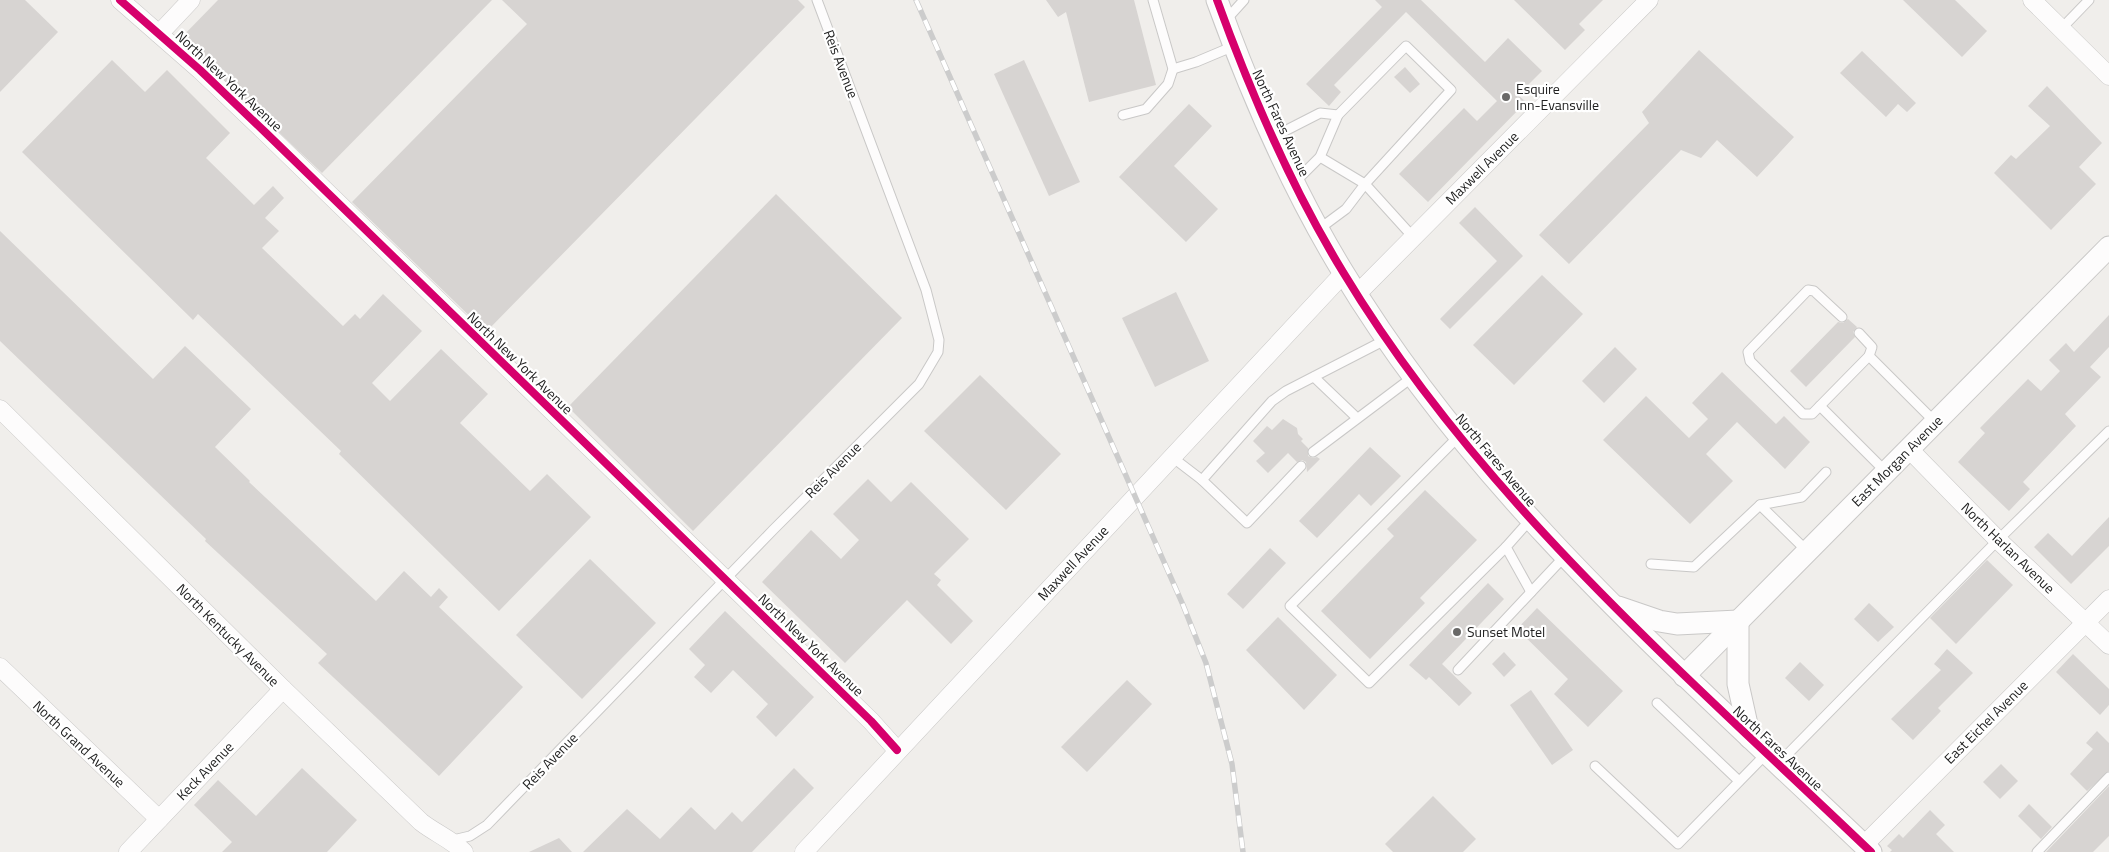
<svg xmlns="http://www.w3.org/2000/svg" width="2109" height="852" font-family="'Titillium Web',sans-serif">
  <rect width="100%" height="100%" fill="#f0eeeb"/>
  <!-- building -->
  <g fill="#d7d4d2">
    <polygon points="0,0 25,0 58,32 0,92"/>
    <polygon points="218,0 492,0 322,173 180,39"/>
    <polygon points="502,0 798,0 805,7 486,332 352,202 527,24"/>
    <polygon points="1046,0 1134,0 1156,85 1089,102 1066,12 1058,17"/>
    <polygon points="1375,0 1421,0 1485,62 1508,38 1542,71 1518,95 1526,102 1428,202 1399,174 1464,108 1477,121 1497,101 1406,12 1334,85 1341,92 1329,106 1306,84 1382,7"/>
    <polygon points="1514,0 1603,0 1579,24 1585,30 1565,50"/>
    <polygon points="1903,0 1955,0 1987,31 1962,57"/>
    <polygon points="1699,50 1794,137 1757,177 1717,140 1701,158 1681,150 1569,264 1539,235 1649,123 1642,112"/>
    <polygon points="1862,51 1916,103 1907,112 1898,104 1886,117 1840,73"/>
    <polygon points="112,60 145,92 167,70 230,133 206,158 254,205 273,186 284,198 265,218 279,231 262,248 343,326 355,314 360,319 383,294 422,331 372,383 390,401 441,349 488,394 460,423 530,491 547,474 591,517 499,611 339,454 341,451 198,314 193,320 22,152"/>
    <polygon points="1024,60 1080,182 1049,196 994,74"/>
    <polygon points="1405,67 1420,84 1410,93 1394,77"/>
    <polygon points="2047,86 2102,143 2079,167 2096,184 2051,230 1994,173 2011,155 2016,159 2050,126 2028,106"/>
    <polygon points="1189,104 1212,126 1174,166 1218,209 1186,242 1119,177"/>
    <polygon points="776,194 902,318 693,531 568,407"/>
    <polygon points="1475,207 1523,256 1450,329 1440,319 1497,261 1459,223"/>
    <polygon points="0,231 153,379 185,346 251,409 215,447 250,481 249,482 376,601 404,571 431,597 439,588 448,597 439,607 523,687 439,776 318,663 327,654 205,541 206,539 0,341"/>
    <polygon points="1542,275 1583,314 1514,385 1473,345"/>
    <polygon points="1176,292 1209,361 1155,387 1122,318"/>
    <polygon points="2109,315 2109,347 2090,367 2101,377 2065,414 2076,426 2023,482 2030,489 2009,511 1958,462 1985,433 1980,428 2028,379 2041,391 2060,371 2049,360 2066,343 2074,352"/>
    <polygon points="1848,319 1857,327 1853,332 1855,337 1806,387 1790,371 1838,322 1843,323"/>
    <polygon points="1615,347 1637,369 1604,403 1582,381"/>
    <polygon points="1722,372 1776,424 1784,416 1810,442 1785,469 1737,422 1706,454 1733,481 1690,524 1603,440 1646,396 1689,438 1708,419 1692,403"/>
    <polygon points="980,375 1061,454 1006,510 924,431"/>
    <polygon points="1283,419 1297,428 1298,434 1303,439 1301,441 1308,448 1308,456 1313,458 1317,457 1320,459 1307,472 1306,462 1302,460 1297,462 1288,453 1268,473 1256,461 1265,453 1253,441 1267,426 1272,430"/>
    <polygon points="1370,447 1401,476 1371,506 1359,494 1317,538 1299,521"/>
    <polygon points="868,479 891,502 911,482 969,539 934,574 941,580 937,585 973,621 951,644 907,600 845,663 762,582 811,530 841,559 859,540 833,514"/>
    <polygon points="1425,490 1477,540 1420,598 1425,603 1370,659 1321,611 1394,536 1387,529"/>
    <polygon points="2109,517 2109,546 2071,584 2034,547 2048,533 2072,556"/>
    <polygon points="1270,548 1286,563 1243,609 1227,594"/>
    <polygon points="590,559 656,623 582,699 516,635"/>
    <polygon points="1987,560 2013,585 1956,644 1930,618"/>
    <polygon points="1488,583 1504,599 1442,664 1472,693 1459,706 1429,677 1426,680 1409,665"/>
    <polygon points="1869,603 1894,627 1878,642 1854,619"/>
    <polygon points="1537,608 1623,691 1588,727 1554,694 1568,679 1517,629"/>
    <polygon points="725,611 814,697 776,737 756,717 768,704 733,670 711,693 694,677 705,665 689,649"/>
    <polygon points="1278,617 1337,675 1304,710 1246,650"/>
    <polygon points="1947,649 1973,673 1938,708 1941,711 1913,740 1891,719 1941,670 1934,664"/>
    <polygon points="1504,652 1516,665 1504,677 1492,664"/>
    <polygon points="2073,654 2109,689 2109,705 2100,715 2056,672"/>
    <polygon points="1800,662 1824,685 1809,701 1785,678"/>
    <polygon points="1127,680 1152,704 1087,772 1061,747"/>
    <polygon points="1531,690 1573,750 1552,765 1510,705"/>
    <polygon points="2097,731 2109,743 2109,771 2087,791 2070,774 2093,749 2086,743"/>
    <polygon points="2001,764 2018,781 2000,799 1983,782"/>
    <polygon points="302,768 357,820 327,852 222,852 232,842 194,805 218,780 256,816"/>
    <polygon points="794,768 814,788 752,852 583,852 627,809 660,839 691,807 715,830 732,812 742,822"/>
    <polygon points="2109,786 2109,836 2093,852 2046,852"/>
    <polygon points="1433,796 1476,839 1463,852 1393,852 1385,844"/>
    <polygon points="2029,804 2052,827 2041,839 2018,816"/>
    <polygon points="1930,810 1945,825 1936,834 1954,852 1890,852 1892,850 1887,846 1899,834 1903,838"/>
    <polygon points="559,838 572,852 529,852"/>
  </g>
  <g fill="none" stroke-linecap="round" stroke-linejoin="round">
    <defs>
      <g id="service">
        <polyline points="1225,21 1244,0"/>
        <polyline points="2061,29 2089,0"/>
        <polyline points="1173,69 1196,62 1234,46"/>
        <polyline points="1123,115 1146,109 1168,84 1173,69 1153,0"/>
        <polyline points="1273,137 1320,113 1338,115"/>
        <polyline points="1295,182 1320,157 1338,115 1406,46 1451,90 1365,184 1413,237"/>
        <polyline points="1319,229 1346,209 1365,184 1320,157"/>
        <polyline points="1842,317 1814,291 1808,290 1748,352 1750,361 1803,414 1812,414 1869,356 1935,422"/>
        <polyline points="1859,333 1872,347 1869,356"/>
        <polyline points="1314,377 1357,418"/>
        <polyline points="1820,406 1886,472"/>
        <polyline points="1459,436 1290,606 1369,683 1506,547"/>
        <polyline points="1313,452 1414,376"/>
        <polyline points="1172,457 1202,480"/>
        <polyline points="1301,466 1247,523 1202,480 1272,401 1286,391 1387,339"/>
        <polyline points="1760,505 1802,497 1826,472"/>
        <polyline points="1530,520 1506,547 1531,592"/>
        <polyline points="1651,564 1694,567 1760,505 1807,551"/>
        <polyline points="1458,670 1564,557"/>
        <polyline points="1657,703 1739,781"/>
        <polyline points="1778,764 1998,540 2109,431"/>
        <polyline points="1595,766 1678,844 1766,754"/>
        <polyline points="453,840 470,836 487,825 773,530 919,384 938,352 939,340 926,290 817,0"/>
        <polyline points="2037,852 2109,777"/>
      </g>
      <g id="minor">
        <polyline points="120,0 200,70 265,132 871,721 897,750"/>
        <polyline points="2032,0 2109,76"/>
        <polyline points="159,34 191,0"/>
        <polyline points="1357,294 1649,0"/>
        <path d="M0,409L283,689L421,822C435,833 451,839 464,852"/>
        <polyline points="1909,449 1998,540 2109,645"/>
        <polyline points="0,667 159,819"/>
        <polyline points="1864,845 2109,599"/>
        <polyline points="128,852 283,689"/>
        <polyline points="804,852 1343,274"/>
      </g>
      <g id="tertiary">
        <path d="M1217,0C1251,94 1291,187 1343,272C1480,499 1682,671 1871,852"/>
        <polyline points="1618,607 1659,621 1677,624 1738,621 1738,684 1750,738"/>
        <polyline points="1684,676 2109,247"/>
      </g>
    </defs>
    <!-- service casing -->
    <use href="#service" stroke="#c9c8c7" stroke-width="11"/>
    <!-- minor casing -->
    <use href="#minor" stroke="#c9c8c7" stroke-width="19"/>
    <!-- tertiary casing -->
    <use href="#tertiary" stroke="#c9c8c7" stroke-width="23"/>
    <!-- service -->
    <use href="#service" stroke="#fdfcfc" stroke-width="9"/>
    <!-- minor -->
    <use href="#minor" stroke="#fdfcfc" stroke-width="18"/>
    <!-- tertiary -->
    <use href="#tertiary" stroke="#fdfcfc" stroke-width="21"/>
    <defs>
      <polyline id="rail" points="916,0 1183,605 1206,663 1232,764 1243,852"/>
    </defs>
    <!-- rail casing -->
    <use href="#rail" stroke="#ccc" stroke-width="5.5"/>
    <!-- rail -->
    <use href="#rail" stroke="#fff" stroke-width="4" stroke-dasharray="11" stroke-linecap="butt"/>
    <defs>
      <g id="cycleway">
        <polyline points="120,0 200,70 265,132 871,721 897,750"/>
        <path d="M1217,0C1251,94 1291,187 1343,272C1480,499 1682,671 1871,852"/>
      </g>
    </defs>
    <!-- cycleway casing -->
    <use href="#cycleway" stroke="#fff" stroke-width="11"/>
    <!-- cycleway -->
    <use href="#cycleway" stroke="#d6006c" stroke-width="8"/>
  </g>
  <!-- markers -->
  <g fill="#6a6968" stroke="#fff" stroke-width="2">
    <circle cx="1506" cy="97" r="5"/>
    <circle cx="1457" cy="632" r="5"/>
  </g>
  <g text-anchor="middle" stroke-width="4.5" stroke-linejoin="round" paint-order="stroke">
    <!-- street labels -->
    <g font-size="14" fill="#222" stroke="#fff">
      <text transform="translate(841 64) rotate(69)" y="5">Reis Avenue</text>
      <text transform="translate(229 81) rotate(43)" y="5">North New York Avenue</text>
      <text transform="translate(1281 123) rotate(65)" y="5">North Fares Avenue</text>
      <text transform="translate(1482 168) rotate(-45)" y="5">Maxwell Avenue</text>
      <text transform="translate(520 363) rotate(44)" y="5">North New York Avenue</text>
      <text transform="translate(1496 460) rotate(50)" y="5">North Fares Avenue</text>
      <text transform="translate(1897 461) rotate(-45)" y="5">East Morgan Avenue</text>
      <text transform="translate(833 470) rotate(-45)" y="5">Reis Avenue</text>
      <text transform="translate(2008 548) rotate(44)" y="5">North Harlan Avenue</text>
      <text transform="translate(1073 563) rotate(-47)" y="5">Maxwell Avenue</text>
      <text transform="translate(228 635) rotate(45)" y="5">North Kentucky Avenue</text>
      <text transform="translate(811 645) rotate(44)" y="5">North New York Avenue</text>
      <text transform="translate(1986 722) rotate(-45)" y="5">East Eichel Avenue</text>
      <text transform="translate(79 744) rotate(43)" y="5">North Grand Avenue</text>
      <text transform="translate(1778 748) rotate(43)" y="5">North Fares Avenue</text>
      <text transform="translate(550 761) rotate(-46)" y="5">Reis Avenue</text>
      <text transform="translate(205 771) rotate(-46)" y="5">Keck Avenue</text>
    </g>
    <!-- poi labels -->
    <g font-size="14" fill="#222" stroke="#fff" text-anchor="start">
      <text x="1516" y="94">Esquire<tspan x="1516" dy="16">Inn-Evansville</tspan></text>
      <text x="1467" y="637">Sunset Motel</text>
    </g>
  </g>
</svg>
